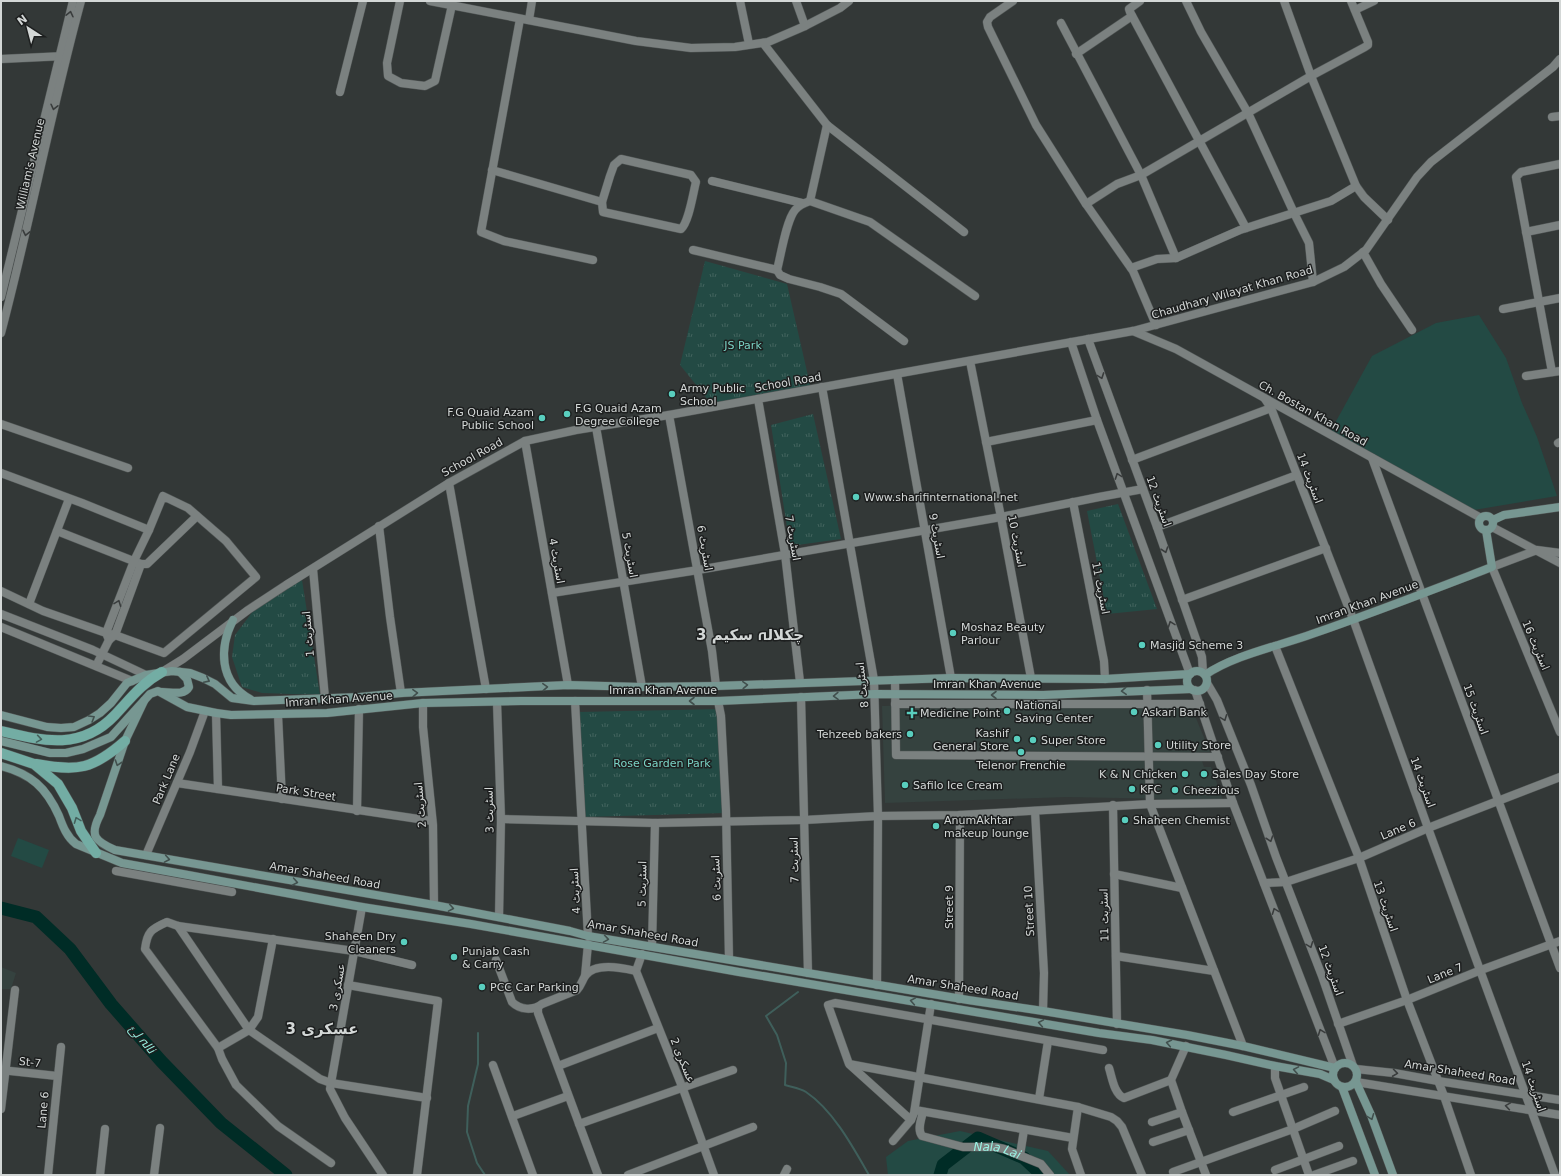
<svg xmlns="http://www.w3.org/2000/svg" width="1561" height="1176" font-family="'DejaVu Sans',Cairo,sans-serif">
  <defs>
    <pattern id="park-tufts" width="24" height="20" patternUnits="userSpaceOnUse"><rect width="24" height="20" fill="#234a44"/><path d="M3 7l-1-3M5 7V3M7 7l1-3M15 17l-1-3M17 17v-4M19 17l1-3" fill="none" stroke="#42635e"/></pattern>
  </defs>
  <rect width="100%" height="100%" fill="#333837"/>
  <!-- built -->
  <g fill="#35423f">
    <polygon points="1188,699 1210,752 1199,752 1204,767 1211,767 1223,800 1067,797 885,803 882,706"/>
    <polygon points="1,967 16,973 11,989 1,989"/>
  </g>
  <!-- grass -->
  <g fill="#234a44">
    <polygon points="1479,315 1506,358 1522,403 1537,437 1557,496 1474,510 1453,503 1329,434 1372,356 1436,323"/>
    <polygon points="18,838 49,850 42,868 11,856"/>
    <polygon points="960,1131 1048,1151 1070,1175 888,1175 886,1157 908,1141"/>
  </g>
  <!-- park -->
  <g fill="url(#park-tufts)">
    <polygon points="705,261 787,284 811,389 714,407 680,365"/>
    <polygon points="813,414 841,539 790,546 771,425"/>
    <polygon points="1118,504 1157,609 1107,614 1087,511"/>
    <polygon points="302,580 320,695 262,693 242,687 232,657 235,635 260,602"/>
    <polygon points="723,709 725,813 584,817 578,712"/>
  </g>
  <g fill="none" stroke-linecap="round" stroke-linejoin="round">
    <!-- stream -->
    <g stroke="#3f5f5b" stroke-width="2">
      <path d="M798,992L766,1016L777,1035L786,1063L785,1085C791,1087 800,1088 806,1092C833,1110 853,1147 869,1175"/>
      <polyline points="478,1033 478,1064 468,1106 467,1132 477,1163 485,1175"/>
    </g>
    <!-- river -->
    <g stroke="#002c26" stroke-width="13">
      <polyline points="1,908 36,917 70,949 111,1004 161,1061 221,1123 286,1175"/>
      <polyline points="940,1175 943,1165 978,1138 1024,1158 1042,1175"/>
    </g>
    <defs>
      <g id="minor">
        <polyline points="400,1 387,63 388,76 401,83 425,86 435,81 452,5"/>
        <polyline points="740,1 749,44"/>
        <polyline points="796,1 805,26"/>
        <polyline points="1013,1 990,17 987,22 988,27 1036,125 1086,204 1133,271 1156,325"/>
        <polyline points="1140,1 1129,9 1130,12 1246,228"/>
        <polyline points="1186,1 1201,32 1248,113 1294,213 1309,243 1313,282"/>
        <polyline points="1284,1 1311,76 1356,186 1364,197 1388,220"/>
        <polyline points="1355,10 1374,1"/>
        <polyline points="520,19 481,232 504,241 593,260"/>
        <polyline points="529,20 532,1"/>
        <polyline points="1061,23 1141,175 1176,258"/>
        <polyline points="763,43 827,125 964,232"/>
        <polyline points="1076,54 1132,16"/>
        <polyline points="1,59 65,56"/>
        <polyline points="340,92 363,1"/>
        <polyline points="1552,117 1560,116"/>
        <path d="M621,159L691,175L696,182C693,193 689,222 681,229L603,212L602,202L610,176L614,165Z"/>
        <polyline points="492,170 602,202"/>
        <polyline points="712,181 802,203"/>
        <polyline points="810,201 827,125"/>
        <polyline points="1086,204 1117,184 1141,175 1311,76 1365,47 1368,45 1368,42 1351,1"/>
        <polyline points="1526,232 1560,225"/>
        <polyline points="693,250 777,270"/>
        <polyline points="1363,252 1381,284 1412,330"/>
        <polyline points="1131,268 1157,259 1176,258 1240,230 1331,201 1356,186"/>
        <polyline points="1503,309 1560,298"/>
        <path d="M904,341L841,294L820,287L789,279L780,275L777,270C781,255 786,221 795,210C799,205 804,203 810,201L870,222L975,296"/>
        <polyline points="970,361 1001,517 1031,678"/>
        <polyline points="1552,372 1516,177 1521,172 1560,164"/>
        <polyline points="897,374 951,678"/>
        <polyline points="1526,376 1560,371"/>
        <polyline points="822,387 874,680 878,816 877,985"/>
        <polyline points="758,399 785,554 800,682"/>
        <polyline points="1265,399 1271,408 1353,619 1428,828 1555,1175"/>
        <polyline points="669,415 712,651 716,686"/>
        <polyline points="1,424 128,468"/>
        <polyline points="596,427 642,687"/>
        <polyline points="525,441 568,685"/>
        <polyline points="986,442 1097,420"/>
        <polyline points="1558,443 1560,442"/>
        <polyline points="1372,458 1560,968"/>
        <polyline points="1132,460 1271,408"/>
        <polyline points="1,473 82,503 149,530"/>
        <polyline points="449,483 486,689"/>
        <polyline points="1073,502 1104,661 1105,679"/>
        <polyline points="379,526 390,617 401,693"/>
        <polyline points="1157,527 1297,475"/>
        <polyline points="1492,527 1560,563"/>
        <polyline points="57,531 141,564 147,564 197,516"/>
        <polyline points="1560,553 1537,550 1492,567 1560,732"/>
        <polyline points="313,569 325,698"/>
        <polyline points="1,591 43,611 106,633 115,635 164,653 256,577 226,541 188,508 163,496 149,530 134,561 106,633 109,640"/>
        <polyline points="552,593 698,570 1001,517 1099,497 1143,489"/>
        <polyline points="1182,600 1326,548"/>
        <polyline points="29,604 69,499"/>
        <polyline points="1,614 93,650 146,675"/>
        <polyline points="1,627 132,681"/>
        <polyline points="1275,646 1359,858 1407,1000 1444,1096 1471,1175"/>
        <polyline points="96,666 109,640 115,635 141,564"/>
        <polyline points="895,680 896,755 1218,757"/>
        <polyline points="1147,690 1150,804 1243,1046"/>
        <polyline points="801,697 808,973"/>
        <polyline points="575,701 588,936"/>
        <polyline points="718,701 721,716 726,810 729,959"/>
        <polyline points="497,702 501,819 499,917"/>
        <polyline points="423,703 423,727 433,825 434,905"/>
        <polyline points="895,704 1200,704"/>
        <polyline points="216,713 218,789"/>
        <polyline points="278,715 282,799"/>
        <polyline points="177,783 432,821"/>
        <polyline points="1113,805 1117,1024"/>
        <polyline points="357,811 359,709"/>
        <polyline points="1035,811 1044,973 1043,1011"/>
        <polyline points="501,819 655,823 804,820 878,816 960,815 1150,804 1233,803"/>
        <polyline points="146,855 190,752 205,711"/>
        <polyline points="116,871 232,892"/>
        <polyline points="1114,874 1182,888"/>
        <polyline points="1264,883 1286,882 1359,858 1428,828 1560,777"/>
        <polyline points="362,907 330,1089 345,1118 383,1175"/>
        <polyline points="178,926 249,1030 320,1079 331,1083 427,1098"/>
        <polyline points="652,946 655,823"/>
        <polyline points="642,954 636,971 683,1089 714,1175"/>
        <polyline points="1116,956 1214,971"/>
        <path d="M496,960L512,1002C520,1010 533,1011 542,1004L577,990C581,986 582,981 585,976C595,962 622,968 636,971"/>
        <polyline points="585,976 588,944"/>
        <polyline points="348,985 438,1001 417,1175"/>
        <polyline points="959,999 960,815"/>
        <polyline points="538,1007 538,1013 598,1175"/>
        <polyline points="1338,1024 1407,1000 1481,970 1560,941"/>
        <polyline points="1186,1046 1171,1080 1182,1112 1206,1175"/>
        <polyline points="218,1048 249,1030 258,1017 273,939"/>
        <polyline points="1103,1050 835,1003 828,1005 849,1064 1078,1107 1111,1117 1117,1121 1122,1127 1142,1175"/>
        <polyline points="493,1065 533,1175"/>
        <polyline points="850,1065 911,1120"/>
        <polyline points="558,1066 658,1028"/>
        <polyline points="1275,1066 1275,1078 1309,1175"/>
        <path d="M1109,1068C1112,1077 1114,1094 1124,1098L1171,1080"/>
        <polyline points="1356,1069 1394,1073 1438,1081 1560,1100"/>
        <polyline points="1,1070 57,1076"/>
        <polyline points="1356,1082 1560,1115"/>
        <polyline points="1039,1099 1048,1041"/>
        <polyline points="1078,1107 1072,1149 1081,1175"/>
        <polyline points="1,1109 15,990"/>
        <polyline points="915,1110 1073,1138"/>
        <path id="s1" d="M923,1112C921,1120 917,1130 922,1136L963,1147H995L1004,1149L1041,1164L1050,1175"/>
        <polyline points="1233,1112 1304,1087"/>
        <polyline points="513,1116 568,1096"/>
        <polyline points="1152,1122 1182,1112"/>
        <polyline points="579,1124 733,1070"/>
        <polyline points="893,1141 911,1120 914,1113 931,1004"/>
        <polyline points="1153,1142 1189,1130"/>
        <polyline points="1020,1155 1024,1130"/>
        <path d="M331,1163L278,1126L236,1085L222,1059L218,1048L145,949C147,932 151,929 167,922L178,926L354,951L412,965"/>
        <polyline points="1275,1170 1339,1146"/>
        <polyline points="1173,1172 1293,1129 1335,1111"/>
        <polyline points="48,1175 61,1047"/>
        <polyline points="100,1175 105,1129"/>
        <polyline points="154,1175 160,1128"/>
        <polyline points="628,1175 753,1127"/>
        <polyline points="784,1175 787,1169"/>
        <polyline points="1314,1175 1353,1161"/>
      </g>
      <g id="tertiary">
        <polyline points="430,1 636,41 691,48 735,47 768,42 805,26 840,8 849,1"/>
        <polyline points="1,297 73,1"/>
        <polyline points="1133,331 1176,349 1481,518"/>
        <path d="M1,333C30,223 51,111 81,1"/>
        <polyline points="1088,339 1157,527 1198,645 1202,657 1203,673"/>
        <polyline points="1071,342 1097,420 1190,674"/>
        <polyline points="162,672 183,659 248,610 286,585 449,483 525,441 576,430 669,415 1133,331 1313,282 1344,267 1366,250 1417,177 1431,162 1553,67 1560,59"/>
        <polyline points="1207,683 1217,700 1251,785 1276,857 1322,976 1353,1066"/>
        <polyline points="1195,690 1233,803 1335,1068"/>
      </g>
      <g id="secondary">
        <circle cx="1486" cy="523" r="7"/>
        <polyline points="1493,520 1504,515 1560,507"/>
        <path d="M233,620C219,648 219,682 250,699"/>
        <circle cx="1197" cy="681" r="10"/>
        <path d="M1205,675C1234,655 1279,646 1312,634C1373,613 1432,590 1492,567L1486,530"/>
        <path d="M162,692C171,692 184,696 189,687L187,679L180,672"/>
        <path d="M144,701L125,741L100,815C89,836 95,841 115,850L434,905L570,931L588,936L968,1000L1043,1011L1187,1035L1243,1046L1335,1068"/>
        <polyline points="1,715 47,727 61,728 74,727 89,720 100,713 111,703 127,683 146,675 172,671 190,673 203,678 215,684 232,698 254,701 360,697 401,693 568,685 642,687 716,686 951,678 1105,679 1190,674"/>
        <polyline points="1,741 50,753 66,753 83,749 111,737 150,694 158,691 187,707 216,713 231,715 327,713 423,703 521,701 718,701 875,694 1043,695 1191,689"/>
        <path d="M1,766C31,774 46,787 59,816C63,827 67,837 76,844L122,863L188,875L362,907L471,924L739,972L1099,1033L1152,1040L1226,1055L1275,1066L1320,1074L1334,1080"/>
        <circle cx="1345" cy="1075" r="12"/>
        <polyline points="1356,1082 1371,1115 1393,1175"/>
        <polyline points="1342,1087 1375,1175"/>
      </g>
      <g id="primary">
        <path d="M1,731C43,741 81,751 115,715C130,699 142,683 162,672"/>
        <polyline points="1,753 34,764 58,784 72,808 81,831 96,853"/>
        <path d="M36,764C78,772 93,769 125,741"/>
      </g>
    </defs>
    <!-- minor casing -->
    <use href="#minor" stroke="#525756" stroke-width="9"/>
    <!-- tertiary casing -->
    <use href="#tertiary" stroke="#525756" stroke-width="9"/>
    <!-- secondary casing -->
    <use href="#secondary" stroke="#525756" stroke-width="9"/>
    <!-- primary casing -->
    <use href="#primary" stroke="#525756" stroke-width="11"/>
    <!-- minor -->
    <use href="#minor" stroke="#7b8180" stroke-width="8"/>
    <!-- tertiary -->
    <use href="#tertiary" stroke="#7b8180" stroke-width="8"/>
    <!-- secondary -->
    <use href="#secondary" stroke="#779792" stroke-width="8"/>
    <!-- primary -->
    <use href="#primary" stroke="#73ada4" stroke-width="10"/>
  </g>
  <!-- one-way arrows -->
  <defs><path id="oneway-chevron" d="M-2-3.5L2.5 0L-2 3.5" fill="none" stroke-width="1.6" stroke-linecap="round" stroke-linejoin="round"/></defs>
  <g stroke="#393c3c">
    <use href="#oneway-chevron" transform="translate(70 14) rotate(-77)"/>
    <use href="#oneway-chevron" transform="translate(54 107) rotate(103)"/>
    <use href="#oneway-chevron" transform="translate(26 233) rotate(102)"/>
    <use href="#oneway-chevron" transform="translate(1101 376) rotate(70)"/>
    <use href="#oneway-chevron" transform="translate(1118 476) rotate(-110)"/>
    <use href="#oneway-chevron" transform="translate(1165 550) rotate(71)"/>
    <use href="#oneway-chevron" transform="translate(118 603) rotate(-69)"/>
    <use href="#oneway-chevron" transform="translate(1171 624) rotate(-110)"/>
    <use href="#oneway-chevron" transform="translate(1224 718) rotate(69)"/>
    <use href="#oneway-chevron" transform="translate(1270 839) rotate(71)"/>
    <use href="#oneway-chevron" transform="translate(1275 911) rotate(-111)"/>
    <use href="#oneway-chevron" transform="translate(1310 945) rotate(69)"/>
    <use href="#oneway-chevron" transform="translate(1321 1032) rotate(-111)"/>
    <use href="#oneway-chevron" transform="translate(1395 1073) rotate(8)"/>
    <use href="#oneway-chevron" transform="translate(1508 1106) rotate(-171)"/>
  </g>
  <g stroke="#414f4d">
    <use href="#oneway-chevron" transform="translate(207 680) rotate(27)"/>
    <use href="#oneway-chevron" transform="translate(745 685) rotate(-3)"/>
    <use href="#oneway-chevron" transform="translate(545 687) rotate(-3)"/>
    <use href="#oneway-chevron" transform="translate(1124 691) rotate(177)"/>
    <use href="#oneway-chevron" transform="translate(415 693) rotate(-2)"/>
    <use href="#oneway-chevron" transform="translate(994 695) rotate(-180)"/>
    <use href="#oneway-chevron" transform="translate(836 696) rotate(178)"/>
    <use href="#oneway-chevron" transform="translate(692 701) rotate(180)"/>
    <use href="#oneway-chevron" transform="translate(92 718) rotate(-31)"/>
    <use href="#oneway-chevron" transform="translate(118 763) rotate(109)"/>
    <use href="#oneway-chevron" transform="translate(167 859) rotate(10)"/>
    <use href="#oneway-chevron" transform="translate(295 882) rotate(10)"/>
    <use href="#oneway-chevron" transform="translate(451 908) rotate(10)"/>
    <use href="#oneway-chevron" transform="translate(606 939) rotate(9)"/>
    <use href="#oneway-chevron" transform="translate(913 1001) rotate(-170)"/>
    <use href="#oneway-chevron" transform="translate(1041 1023) rotate(-170)"/>
    <use href="#oneway-chevron" transform="translate(1169 1043) rotate(-169)"/>
    <use href="#oneway-chevron" transform="translate(1296 1070) rotate(-170)"/>
    <use href="#oneway-chevron" transform="translate(1371 1117) rotate(69)"/>
  </g>
  <g stroke="#445f5b">
    <use href="#oneway-chevron" transform="translate(39 739) rotate(9)"/>
    <use href="#oneway-chevron" transform="translate(77 820) rotate(-111)"/>
  </g>
  <!-- markers -->
  <g fill="#59cebe" stroke="#1d1f1f" stroke-width="1.5">
    <circle cx="672" cy="394" r="4"/>
    <circle cx="567" cy="414" r="4"/>
    <circle cx="542" cy="418" r="4"/>
    <circle cx="856" cy="497" r="4"/>
    <circle cx="953" cy="633" r="4"/>
    <circle cx="1142" cy="645" r="4"/>
    <circle cx="1007" cy="711" r="4"/>
    <circle cx="1134" cy="712" r="4"/>
    <path d="M910 707h4v4h4v4h-4v4h-4v-4h-4v-4h4z"/>
    <circle cx="910" cy="734" r="4"/>
    <circle cx="1017" cy="739" r="4"/>
    <circle cx="1033" cy="740" r="4"/>
    <circle cx="1158" cy="745" r="4"/>
    <circle cx="1021" cy="752" r="4"/>
    <circle cx="1185" cy="774" r="4"/>
    <circle cx="1204" cy="774" r="4"/>
    <circle cx="905" cy="785" r="4"/>
    <circle cx="1132" cy="789" r="4"/>
    <circle cx="1175" cy="790" r="4"/>
    <circle cx="1125" cy="820" r="4"/>
    <circle cx="936" cy="826" r="4"/>
    <circle cx="404" cy="942" r="4"/>
    <circle cx="454" cy="957" r="4"/>
    <circle cx="482" cy="987" r="4"/>
  </g>
  <g text-anchor="middle" stroke-width="3" stroke-linejoin="round" paint-order="stroke">
    <!-- street labels -->
    <g font-size="11" fill="#d3d7d6" stroke="#1d1f1f">
      <text transform="translate(30 164) rotate(-77)" y="4">William's Avenue</text>
      <text transform="translate(1232 292) rotate(-16)" y="4">Chaudhary Wilayat Khan Road</text>
      <text transform="translate(788 382) rotate(-10)" y="4">School Road</text>
      <text transform="translate(1313 413) rotate(29)" y="4">Ch. Bostan Khan Road</text>
      <text transform="translate(472 457) rotate(-29)" y="4">School Road</text>
      <text transform="translate(1310 478) rotate(69)" y="4">اسٹریٹ 14</text>
      <text transform="translate(1159 501) rotate(70)" y="4">اسٹریٹ 12</text>
      <text transform="translate(937 536) rotate(80)" y="4">اسٹریٹ 9</text>
      <text transform="translate(793 538) rotate(80)" y="4">اسٹریٹ 7</text>
      <text transform="translate(1017 541) rotate(79)" y="4">اسٹریٹ 10</text>
      <text transform="translate(705 548) rotate(80)" y="4">اسٹریٹ 6</text>
      <text transform="translate(630 555) rotate(80)" y="4">اسٹریٹ 5</text>
      <text transform="translate(557 561) rotate(80)" y="4">اسٹریٹ 4</text>
      <text transform="translate(1101 588) rotate(79)" y="4">اسٹریٹ 11</text>
      <text transform="translate(1367 602) rotate(-20)" y="4">Imran Khan Avenue</text>
      <text transform="translate(308 634) rotate(-95)" y="4">اسٹریٹ 1</text>
      <text transform="translate(1536 645) rotate(67)" y="4">اسٹریٹ 16</text>
      <text x="987" y="688">Imran Khan Avenue</text>
      <text transform="translate(862 685) rotate(-96)" y="4">اسٹریٹ 8</text>
      <text x="663" y="694">Imran Khan Avenue</text>
      <text transform="translate(339 699) rotate(-4)" y="4">Imran Khan Avenue</text>
      <text transform="translate(1476 709) rotate(70)" y="4">اسٹریٹ 15</text>
      <text transform="translate(166 779) rotate(-67)" y="4">Park Lane</text>
      <text transform="translate(1423 782) rotate(70)" y="4">اسٹریٹ 14</text>
      <text transform="translate(306 792) rotate(9)" y="4">Park Street</text>
      <text transform="translate(420 805) rotate(-95)" y="4">اسٹریٹ 2</text>
      <text transform="translate(489 810) rotate(-91)" y="4">اسٹریٹ 3</text>
      <text transform="translate(1398 829) rotate(-23)" y="4">Lane 6</text>
      <text transform="translate(794 860) rotate(-91)" y="4">اسٹریٹ 7</text>
      <text transform="translate(325 875) rotate(10)" y="4">Amar Shaheed Road</text>
      <text transform="translate(716 878) rotate(-92)" y="4">اسٹریٹ 6</text>
      <text transform="translate(642 884) rotate(-89)" y="4">اسٹریٹ 5</text>
      <text transform="translate(575 891) rotate(-93)" y="4">اسٹریٹ 4</text>
      <text transform="translate(1386 906) rotate(71)" y="4">اسٹریٹ 13</text>
      <text transform="translate(949 907) rotate(-90)" y="4">Street 9</text>
      <text transform="translate(1029 911) rotate(-93)" y="4">Street 10</text>
      <text transform="translate(1104 915) rotate(-91)" y="4">اسٹریٹ 11</text>
      <text transform="translate(643 933) rotate(10)" y="4">Amar Shaheed Road</text>
      <text transform="translate(1331 970) rotate(70)" y="4">اسٹریٹ 12</text>
      <text transform="translate(1445 973) rotate(-22)" y="4">Lane 7</text>
      <text transform="translate(337 987) rotate(-80)" y="4">عسکری 3</text>
      <text transform="translate(963 987) rotate(9)" y="4">Amar Shaheed Road</text>
      <text transform="translate(683 1060) rotate(68)" y="4">عسکری 2</text>
      <text transform="translate(30 1062) rotate(6)" y="4">St-7</text>
      <text transform="translate(1460 1072) rotate(9)" y="4">Amar Shaheed Road</text>
      <text transform="translate(1534 1086) rotate(71)" y="4">اسٹریٹ 14</text>
      <text transform="translate(43 1110) rotate(-85)" y="4">Lane 6</text>
    </g>
    <!-- park labels -->
    <g font-size="11" fill="#7ad3c5" stroke="#1d1f1f">
      <text x="743" y="349">JS Park</text>
      <text x="662" y="767">Rose Garden Park</text>
    </g>
    <!-- poi labels -->
    <g font-size="11" fill="#d3d7d6" stroke="#1d1f1f" text-anchor="start">
      <text x="680" y="392">Army Public<tspan x="680" dy="13">School</tspan></text>
      <text x="575" y="412">F.G Quaid Azam<tspan x="575" dy="13">Degree College</tspan></text>
      <text x="534" y="416" text-anchor="end">F.G Quaid Azam<tspan x="534" dy="13">Public School</tspan></text>
      <text x="864" y="501">Www.sharifinternational.net</text>
      <text x="961" y="631">Moshaz Beauty<tspan x="961" dy="13">Parlour</tspan></text>
      <text x="1150" y="649">Masjid Scheme 3</text>
      <text x="1015" y="709">National<tspan x="1015" dy="13">Saving Center</tspan></text>
      <text x="1142" y="716">Askari Bank</text>
      <text x="920" y="717">Medicine Point</text>
      <text x="1009" y="737" text-anchor="end">Kashif<tspan x="1009" dy="13">General Store</tspan></text>
      <text x="902" y="738" text-anchor="end">Tehzeeb bakers</text>
      <text x="1041" y="744">Super Store</text>
      <text x="1166" y="749">Utility Store</text>
      <text x="1021" y="769" text-anchor="middle">Telenor Frenchie</text>
      <text x="1177" y="778" text-anchor="end">K &amp; N Chicken</text>
      <text x="1212" y="778">Sales Day Store</text>
      <text x="913" y="789">Safilo Ice Cream</text>
      <text x="1140" y="793">KFC</text>
      <text x="1183" y="794">Cheezious</text>
      <text x="944" y="824">AnumAkhtar<tspan x="944" dy="13">makeup lounge</tspan></text>
      <text x="1133" y="824">Shaheen Chemist</text>
      <text x="396" y="940" text-anchor="end">Shaheen Dry<tspan x="396" dy="13">Cleaners</tspan></text>
      <text x="462" y="955">Punjab Cash<tspan x="462" dy="13">&amp; Carry</tspan></text>
      <text x="490" y="991">PCC Car Parking</text>
    </g>
    <!-- water labels -->
    <g font-size="12" font-style="italic" fill="#99f3e4" stroke="#1d1f1f">
      <text transform="translate(142 1039) rotate(49)" y="4">نالہ لئ</text>
      <text dy="4" stroke="none"><textPath href="#s1" startOffset="102">Nala Lai</textPath></text>
    </g>
    <!-- district labels -->
    <g font-size="15" font-weight="bold" fill="#d3d7d6" stroke="#1d1f1f">
      <text x="750" y="640">چکلالہ سکیم 3</text>
      <text x="322" y="1034">عسکری 3</text>
    </g>
  </g>
  <!-- border -->
  <rect width="1561" height="1176" fill="none" stroke="#d3d7d6" stroke-width="4"/>
  <!-- north arrow -->
  <g transform="translate(28 28) rotate(324)" stroke="#1d1f1f" stroke-width="3" paint-order="stroke">
  <path d="M0-3L7 15L0 10L-7 15Z" fill="#d3d7d6"/>
  <text y="-6" font-size="11" font-weight="bold" text-anchor="middle" fill="#d3d7d6">N</text>
  </g>
</svg>
